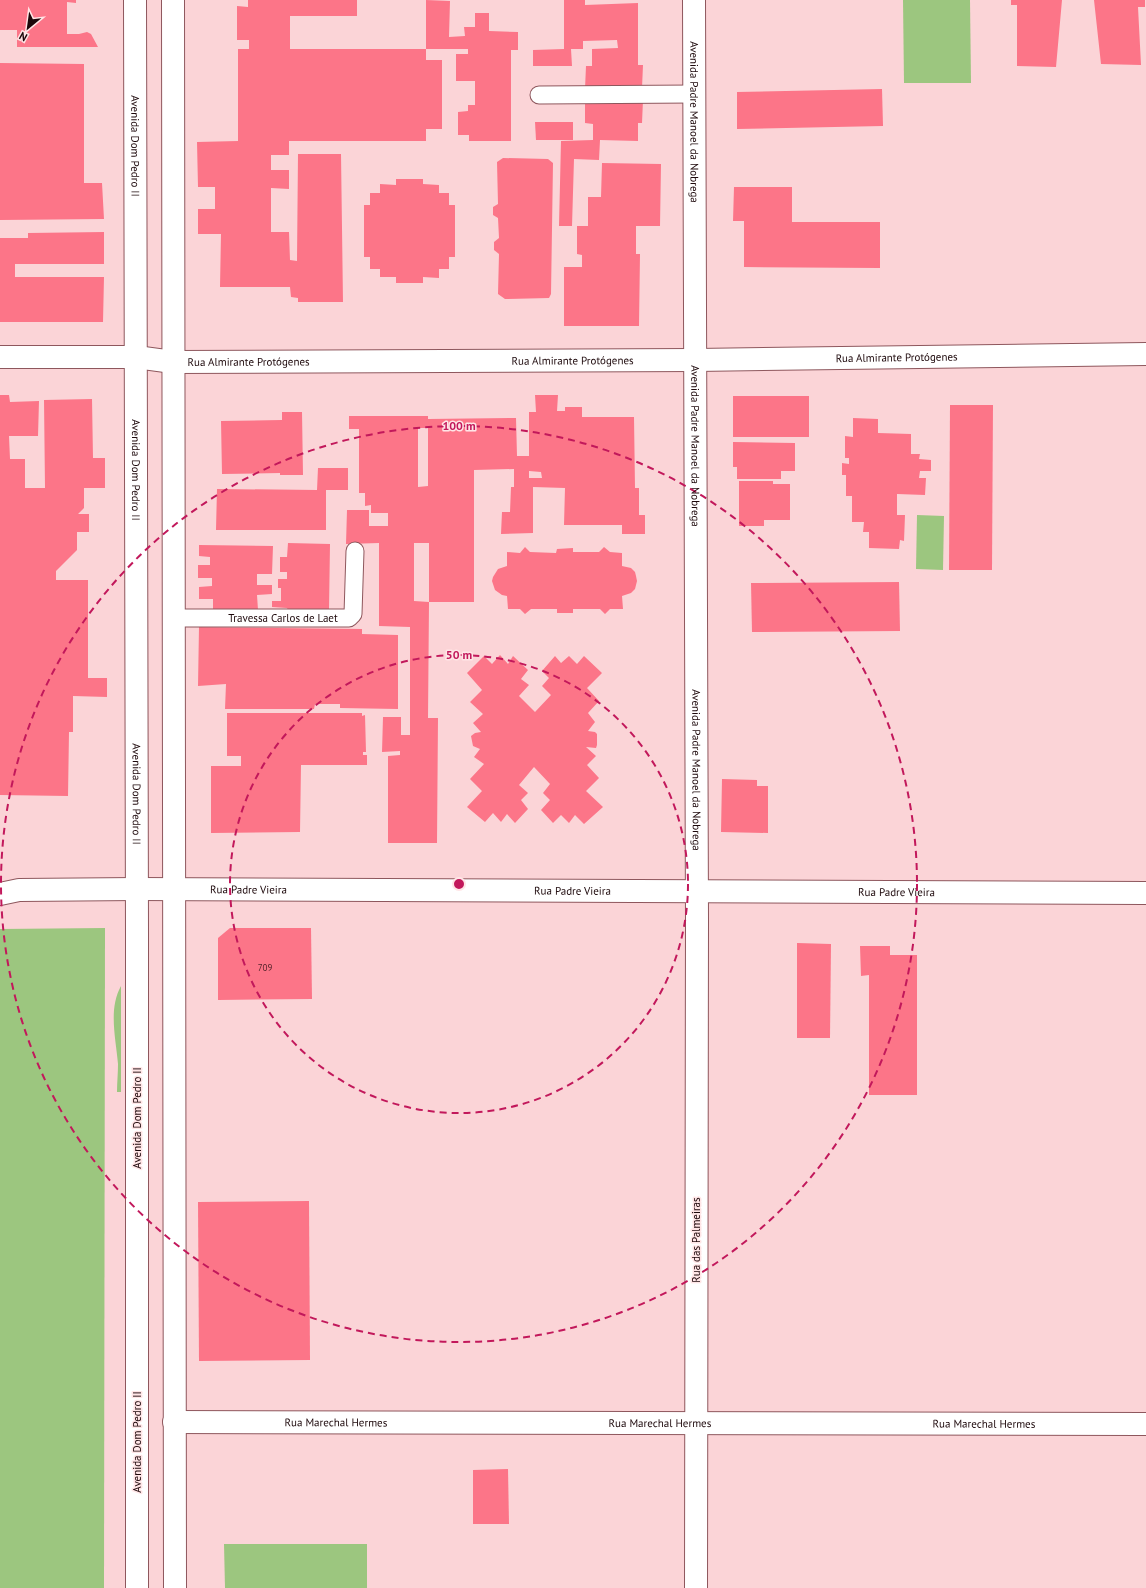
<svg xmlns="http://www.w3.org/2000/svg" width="1146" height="1588" font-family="'PT Sans',sans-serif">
  <rect width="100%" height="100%" fill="#fbd4d7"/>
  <!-- green -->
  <g fill="#9cc67f">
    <polygon points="903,0 970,0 971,83 904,83"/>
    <polygon points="917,515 944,516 943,570 916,569"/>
    <polygon points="105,928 104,1588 0,1588 0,929"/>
    <path d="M121,986V1092H117C117,1083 118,1073 118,1064C116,1039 108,1009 121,986Z"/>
    <polygon points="224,1544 367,1544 367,1588 225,1588"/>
  </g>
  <!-- building -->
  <g fill="#fc7588" fill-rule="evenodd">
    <polygon points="0,0 76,0 76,3 67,2 67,34 79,34 87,32 91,34 98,47 17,47 17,30 0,30"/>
    <polygon points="248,0 357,0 357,16 290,16 290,49 426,49 426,60 442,60 442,129 426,129 426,141 289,141 289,155 271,155 271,170 289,170 289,189 271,188 271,232 289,232 290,260 297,261 298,154 341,154 343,302 298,302 298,298 291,297 290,287 220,287 221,234 198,234 198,209 215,209 215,187 198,187 197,142 238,141 238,49 249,49 249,40 237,40 237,6 248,7"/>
    <polygon points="426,0 450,1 449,37 465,36 464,27 475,27 475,13 489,13 489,31 518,32 518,50 511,50 511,141 469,141 469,135 458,135 458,112 468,111 468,105 475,105 475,81 456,81 456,54 468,54 468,49 426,49"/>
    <polygon points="564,0 585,0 585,5 638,3 638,65 643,65 642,88 585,89 586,66 592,66 592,49 618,48 617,40 583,41 583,49 571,49 572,66 533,66 533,50 564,49"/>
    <polygon points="1011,0 1062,0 1056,67 1017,66 1017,5 1011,5"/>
    <polygon points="1094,0 1145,0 1145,7 1138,7 1141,65 1101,64"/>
    <polygon points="0,63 84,64 84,183 102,183 104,219 0,220"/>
    <polygon points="882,89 883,126 737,129 737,92"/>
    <polygon points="585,100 643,100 642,123 638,123 638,141 600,140 599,160 574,159 572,226 559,226 561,141 593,140 593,124 585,123"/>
    <polygon points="535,122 573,122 573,140 536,140"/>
    <polygon points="503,158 548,159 553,163 551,294 549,298 505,299 498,294 499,254 494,250 494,242 499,238 498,218 493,215 493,207 498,204 497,162"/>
    <polygon points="602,163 661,164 660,226 636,226 636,254 640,254 639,326 564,326 564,267 582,267 582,255 577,254 577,226 588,226 588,197 601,197"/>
    <polygon points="396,179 423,179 423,184 439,185 439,193 449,193 449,205 455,205 455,257 449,257 449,269 439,269 439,278 423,277 423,283 396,283 396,277 380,277 380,269 370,269 370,257 364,257 364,205 370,205 370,193 380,193 380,184 396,185"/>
    <polygon points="734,187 792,187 792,222 880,222 880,268 744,267 744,221 733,221"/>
    <polygon points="104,232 104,264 15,264 15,277 104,277 103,322 0,322 0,238 28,238 28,233"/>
    <polygon points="0,395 9,395 10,402 39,401 38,436 9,436 10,459 25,459 25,488 45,488 44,400 92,399 93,458 105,458 105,488 84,488 84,508 78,514 89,514 89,532 77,532 77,550 56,571 56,580 88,580 88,678 107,678 107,697 73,696 73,732 69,732 68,796 0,795"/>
    <path d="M535,395H558L557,411H565V407H582V417H634L635,488H639V515H645V534H622V525H564L565,488L533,487V533L501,534L502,512H510L511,487H514V469L474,470V602H429V543H414V601L429,602L428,718H438L437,843H388V756L400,755V751L382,752L383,717H401V735H410V627L379,626V543L346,544L347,510H369V526H388V513H371V505L365,506V493H359V429H349V416H428V419L516,418L517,456H529V412H536ZM418,428H428V486L418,487ZM529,471L541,472L542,478H529Z"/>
    <rect x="733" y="396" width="76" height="41"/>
    <polygon points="950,405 993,405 992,570 949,570"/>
    <polygon points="282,412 302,412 303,475 280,475 280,473 222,474 221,421 282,420"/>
    <polygon points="853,418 878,419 878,433 911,434 911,454 920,454 919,459 931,460 931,471 920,471 919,478 926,478 925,495 897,494 897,515 905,515 904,541 900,540 899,549 869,548 869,532 863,532 864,522 852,522 852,496 846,496 846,475 842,475 842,463 849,464 849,458 845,458 845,436 853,437"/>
    <polygon points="733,442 795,443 795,471 781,471 781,479 737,479 737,467 733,467"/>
    <polygon points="318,468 348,468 348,490 326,490 326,530 216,530 217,489 317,490"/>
    <polygon points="739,481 773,481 773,484 790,484 790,520 764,520 764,526 739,526"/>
    <polygon points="288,543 330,544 329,610 288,610 287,608 272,607 272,601 281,601 281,588 278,588 278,579 287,579 287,572 280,572 280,557 287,557"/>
    <polygon points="199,545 273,546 272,574 257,574 257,585 272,585 272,594 257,595 258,610 213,611 213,599 199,599 199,587 212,586 212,578 198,578 198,565 210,565 210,557 199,556"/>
    <polygon points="525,547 530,552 556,553 557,549 573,548 573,552 599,552 604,547 610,552 622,553 622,566 631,568 635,572 636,576 637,581 635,589 631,593 622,596 623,609 610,609 605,614 600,609 573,609 573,613 557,613 557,609 531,609 525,614 520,609 508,609 507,596 502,595 495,590 492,581 493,577 498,569 507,566 507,552 520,553"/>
    <polygon points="899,582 900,631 752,632 751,583"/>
    <polygon points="199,627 362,629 362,634 398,635 398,709 340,708 340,704 315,704 314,709 225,709 226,684 198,686"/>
    <polygon points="500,655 508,664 513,656 528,670 521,679 529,685 519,696 535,712 551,695 542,686 549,678 542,671 555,656 561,663 569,656 577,664 584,656 602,673 587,688 599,701 588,713 595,722 588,731 595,732 597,734 597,745 596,748 586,747 596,756 587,765 599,778 586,791 603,807 584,824 575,815 569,823 561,815 553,823 541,810 550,800 543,793 550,784 534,767 519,785 528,793 521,800 528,809 515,823 507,814 501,822 493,813 485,822 467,807 482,791 470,779 484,764 474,757 480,749 473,746 471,736 475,733 481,732 473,723 483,714 470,702 482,690 467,673 484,656 492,664"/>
    <polygon points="227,713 362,713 362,716 365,715 366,752 363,752 363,755 367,755 367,765 301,765 300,832 211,833 211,766 241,766 241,756 227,756"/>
    <polygon points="722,779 757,780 757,786 768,786 768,833 721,832"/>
    <polygon points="230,928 311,928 312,999 218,1000 218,938"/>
    <polygon points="797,943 831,944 830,1038 797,1038"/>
    <polygon points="860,946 890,946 890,955 917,955 917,1095 869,1095 869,975 861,976"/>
    <polygon points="309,1201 310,1360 199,1361 198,1202"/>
    <polygon points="508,1469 509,1524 473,1524 473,1470"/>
  </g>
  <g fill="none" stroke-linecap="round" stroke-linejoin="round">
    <defs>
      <g id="service">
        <polyline points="539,95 695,94"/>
        <path id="s1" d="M173,618H349L353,614L355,551"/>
      </g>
      <g id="minor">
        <path id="s2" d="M0,357H136L173,362L696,360L1146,354"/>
        <path id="s3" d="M174,1422L1146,1424"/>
      </g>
      <g id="tertiary">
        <path id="s4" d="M0,894L19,890L137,889L1146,893"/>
      </g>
      <g id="secondary">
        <path id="s5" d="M694,0L697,921L696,1588"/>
      </g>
      <g id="primary">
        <path id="s6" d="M135,0L137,933V1588"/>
        <polyline points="173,0 175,1588"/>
      </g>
    </defs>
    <!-- service casing -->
    <use href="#service" stroke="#8e575d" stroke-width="19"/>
    <!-- minor casing -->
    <use href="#minor" stroke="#8e575d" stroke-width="24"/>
    <!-- tertiary casing -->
    <use href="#tertiary" stroke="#8e575d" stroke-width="24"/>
    <!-- secondary casing -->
    <use href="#secondary" stroke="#8e575d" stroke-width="24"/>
    <!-- primary casing -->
    <use href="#primary" stroke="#8e575d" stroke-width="24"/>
    <!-- service -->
    <use href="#service" stroke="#fff" stroke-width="17"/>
    <!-- minor -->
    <use href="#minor" stroke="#fff" stroke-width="22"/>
    <!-- tertiary -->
    <use href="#tertiary" stroke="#fff" stroke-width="22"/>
    <!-- secondary -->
    <use href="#secondary" stroke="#fff" stroke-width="22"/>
    <!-- primary -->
    <use href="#primary" stroke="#fff" stroke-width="22"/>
  </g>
  <!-- distance rings -->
  <g fill="none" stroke="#c2185b" stroke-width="2" stroke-dasharray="7 5">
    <circle cx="459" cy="884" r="229"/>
    <circle cx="459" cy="884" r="458"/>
  </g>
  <g text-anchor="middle" stroke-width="3" stroke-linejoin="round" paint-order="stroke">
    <!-- number labels -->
    <g font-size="9" fill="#54222a">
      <text x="265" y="971">709</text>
    </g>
    <!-- street labels -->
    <g font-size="11" fill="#1c070a" stroke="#ffe5e6">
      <text dy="4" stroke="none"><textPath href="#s5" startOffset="122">Avenida Padre Manoel da Nobrega</textPath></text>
      <text dy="4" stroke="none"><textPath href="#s6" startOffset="146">Avenida Dom Pedro II</textPath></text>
      <text dy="4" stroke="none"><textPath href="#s2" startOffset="897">Rua Almirante Protógenes</textPath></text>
      <text dy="4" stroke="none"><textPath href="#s2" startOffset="249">Rua Almirante Protógenes</textPath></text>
      <text dy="4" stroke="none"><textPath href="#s2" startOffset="573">Rua Almirante Protógenes</textPath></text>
      <text dy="4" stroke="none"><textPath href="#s5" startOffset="446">Avenida Padre Manoel da Nobrega</textPath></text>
      <text dy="4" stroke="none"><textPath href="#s6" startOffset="470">Avenida Dom Pedro II</textPath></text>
      <text dy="4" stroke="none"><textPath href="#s1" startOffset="110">Travessa Carlos de Laet</textPath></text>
      <text dy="4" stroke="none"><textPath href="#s5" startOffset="770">Avenida Padre Manoel da Nobrega</textPath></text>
      <text dy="4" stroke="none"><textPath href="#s6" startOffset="794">Avenida Dom Pedro II</textPath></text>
      <text dy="4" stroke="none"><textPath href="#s4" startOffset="249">Rua Padre Vieira</textPath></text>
      <text dy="4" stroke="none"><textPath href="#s4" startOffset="573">Rua Padre Vieira</textPath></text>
      <text dy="4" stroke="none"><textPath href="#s4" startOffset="897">Rua Padre Vieira</textPath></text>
      <text transform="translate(137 1118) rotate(-90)" y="4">Avenida Dom Pedro II</text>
      <text transform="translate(696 1240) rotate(-90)" y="4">Rua das Palmeiras</text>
      <text dy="4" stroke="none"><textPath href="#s3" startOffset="162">Rua Marechal Hermes</textPath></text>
      <text dy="4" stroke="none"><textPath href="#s3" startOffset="486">Rua Marechal Hermes</textPath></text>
      <text dy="4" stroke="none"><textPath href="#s3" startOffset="810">Rua Marechal Hermes</textPath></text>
      <text transform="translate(137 1442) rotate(-90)" y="4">Avenida Dom Pedro II</text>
    </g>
  </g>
  <circle cx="459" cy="884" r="6" fill="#c2185b" stroke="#ffe5e6" stroke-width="2"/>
  <g font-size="12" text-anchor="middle" font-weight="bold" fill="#c2185b" stroke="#ffe5e6" stroke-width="3" stroke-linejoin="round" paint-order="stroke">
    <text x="459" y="430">100 m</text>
    <text x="459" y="659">50 m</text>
  </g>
  <!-- north arrow -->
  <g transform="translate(28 28) rotate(209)" stroke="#ffe5e6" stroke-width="3" paint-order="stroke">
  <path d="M0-3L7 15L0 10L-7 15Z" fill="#1c070a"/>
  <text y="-6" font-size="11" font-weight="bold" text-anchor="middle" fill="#1c070a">N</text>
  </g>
</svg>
